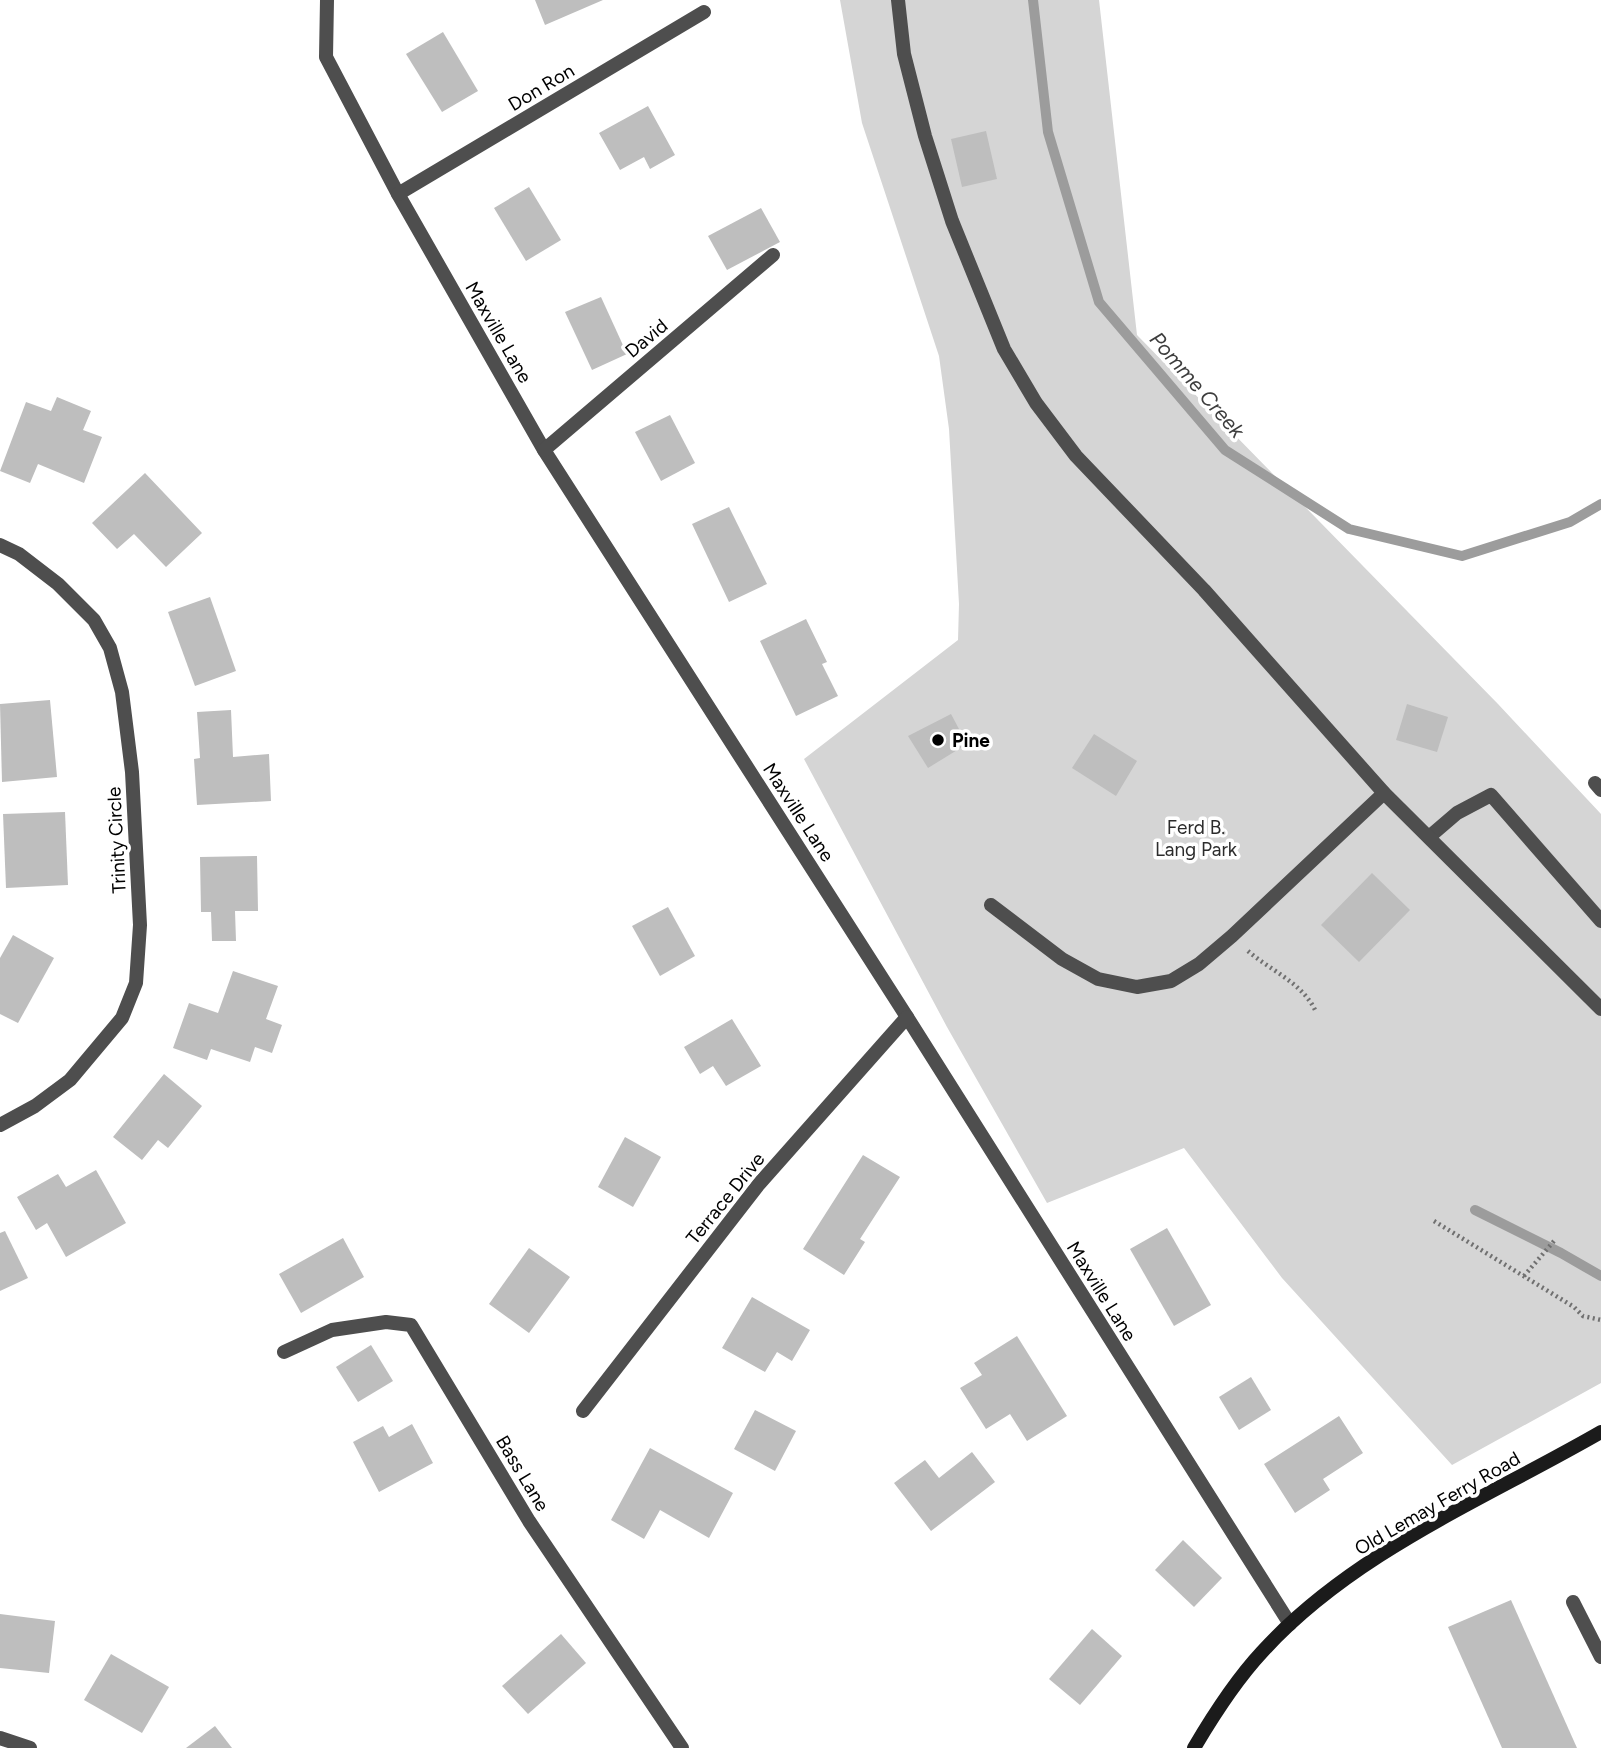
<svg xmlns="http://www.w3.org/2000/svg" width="1601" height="1748" font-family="Figtree,sans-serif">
  <rect width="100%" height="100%" fill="#fff"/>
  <!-- green -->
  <polygon fill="#d5d5d5" points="840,0 1099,0 1137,335 1498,704 1601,814 1601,1383 1452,1465 1282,1278 1184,1148 1047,1203 947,1027 804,759 958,640 959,604 949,429 939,356 862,123"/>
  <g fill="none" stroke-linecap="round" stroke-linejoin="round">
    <!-- stream -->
    <g stroke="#9c9c9c" stroke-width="10">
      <polyline points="1033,0 1048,132 1099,302 1225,450 1349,529 1462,556 1570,522 1601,504"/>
      <polyline points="1475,1210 1561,1253 1601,1276"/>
    </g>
  </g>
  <!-- building -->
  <g fill="#bebebe">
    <polygon points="535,0 603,0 545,25"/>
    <polygon points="443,32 478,91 442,112 406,54"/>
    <polygon points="648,106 675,155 650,169 644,157 620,170 599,133"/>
    <polygon points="986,131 997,179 962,187 951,139"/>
    <polygon points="529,187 561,240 526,261 494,208"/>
    <polygon points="761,208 780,242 727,270 708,236"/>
    <polygon points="601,297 627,354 592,370 565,312"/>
    <polygon points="57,397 91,411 83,430 102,437 84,483 38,464 30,483 0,471 26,402 51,411"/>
    <polygon points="670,415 695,463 661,481 635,432"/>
    <polygon points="145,473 202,533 166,567 134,534 117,549 92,523"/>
    <polygon points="729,507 767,584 729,602 692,524"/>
    <polygon points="210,597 236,671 195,686 168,612"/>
    <polygon points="806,619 827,662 822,664 838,696 796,716 760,641"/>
    <polygon points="50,700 57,777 2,782 0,704"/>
    <polygon points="1407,704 1448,717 1437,752 1396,740"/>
    <polygon points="231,710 233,757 269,754 271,801 197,805 194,759 200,758 197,712"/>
    <polygon points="951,714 967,744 928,768 908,736"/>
    <polygon points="1094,734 1137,761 1116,796 1072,768"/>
    <polygon points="65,812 68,885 6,888 3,814"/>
    <polygon points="257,856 258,911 235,911 236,941 212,941 211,912 201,912 200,857"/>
    <polygon points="1372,873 1410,910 1359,962 1321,925"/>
    <polygon points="668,907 695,956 660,976 632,926"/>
    <polygon points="13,935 54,958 18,1023 0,1014 0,958"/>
    <polygon points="233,971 278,986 266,1019 282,1025 272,1053 255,1047 250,1062 211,1049 207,1060 173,1048 189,1003 218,1013"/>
    <polygon points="732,1019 761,1066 726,1086 713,1066 700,1074 684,1047"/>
    <polygon points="164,1074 202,1106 168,1148 158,1140 142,1160 113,1137"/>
    <polygon points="625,1137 661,1157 633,1207 598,1187"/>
    <polygon points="863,1155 900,1177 860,1239 865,1242 844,1275 803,1249"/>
    <polygon points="96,1170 126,1223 66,1257 47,1223 36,1230 17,1197 58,1174 66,1187"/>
    <polygon points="1167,1228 1211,1305 1174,1326 1130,1249"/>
    <polygon points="5,1231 28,1278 0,1291 0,1233"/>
    <polygon points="343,1238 364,1277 301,1313 279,1274"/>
    <polygon points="529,1248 570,1277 529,1333 489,1304"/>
    <polygon points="752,1297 810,1330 792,1361 777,1352 765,1372 722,1348"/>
    <polygon points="1017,1336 1067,1416 1027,1441 1010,1414 986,1429 960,1388 982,1375 974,1363"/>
    <polygon points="371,1345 393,1381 358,1402 336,1367"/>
    <polygon points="1251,1377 1271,1410 1239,1430 1219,1397"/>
    <polygon points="755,1410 796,1431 775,1471 734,1449"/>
    <polygon points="1339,1416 1363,1453 1323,1479 1330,1490 1295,1513 1264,1464"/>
    <polygon points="412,1424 433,1463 379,1492 353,1442 383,1426 389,1437"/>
    <polygon points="650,1448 733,1493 709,1538 660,1510 644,1539 611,1520"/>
    <polygon points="972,1452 995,1482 931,1531 894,1483 925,1460 939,1478"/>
    <polygon points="1183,1540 1222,1578 1194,1607 1155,1570"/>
    <polygon points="1511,1600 1577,1748 1502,1748 1448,1627"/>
    <polygon points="0,1614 55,1621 49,1673 0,1668"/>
    <polygon points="1092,1629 1122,1656 1080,1705 1049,1679"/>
    <polygon points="561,1634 586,1663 528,1714 502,1686"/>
    <polygon points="111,1654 169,1687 142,1733 84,1700"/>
    <polygon points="215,1726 232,1748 186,1748"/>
  </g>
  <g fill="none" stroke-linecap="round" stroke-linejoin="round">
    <!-- path -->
    <g stroke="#707070" stroke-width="4.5" stroke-dasharray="2 3.5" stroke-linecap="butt">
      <path d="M1248,951C1271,971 1303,983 1316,1012"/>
      <polyline points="1434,1221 1574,1307 1583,1316 1601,1320"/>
      <polyline points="1524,1276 1554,1241"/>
    </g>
    <!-- lane -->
    <g stroke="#4e4e4e" stroke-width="14">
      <polyline points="1429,837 1457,813 1491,795 1601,921"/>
      <polyline points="991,905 1062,959 1098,979 1137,987 1171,981 1199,964 1232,936 1384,793"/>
    </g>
    <!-- street -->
    <g stroke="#4e4e4e" stroke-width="14">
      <polyline points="327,0 326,57 398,194 544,450 907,1017 1290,1624"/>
      <polyline points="898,0 904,54 925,136 952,221 1004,349 1036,403 1076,456 1204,590 1384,793 1601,1009"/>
      <polyline points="398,194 704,12"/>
      <polyline points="544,450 773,255"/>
      <polyline points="0,545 19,554 58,584 94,620 110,648 122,692 132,772 140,925 136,983 122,1018 70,1080 35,1106 0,1125"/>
      <polyline points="1595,783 1601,790"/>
      <polyline points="284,1352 332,1330 386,1322 411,1325 529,1521 682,1748"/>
      <polyline points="583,1411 759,1184 907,1017"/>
      <polyline points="1573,1602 1601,1657"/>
      <polyline points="0,1738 30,1748"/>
    </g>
    <!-- secondary -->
    <path stroke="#1b1b1b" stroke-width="14" d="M1194,1748C1214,1714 1235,1681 1262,1652C1353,1552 1485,1499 1601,1432"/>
  </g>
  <!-- markers -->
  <circle fill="#000" stroke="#fff" stroke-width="2.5" cx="938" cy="740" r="7"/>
  <g text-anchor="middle" stroke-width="7" stroke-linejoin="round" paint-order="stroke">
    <!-- street labels -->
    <g font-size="19" fill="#000" stroke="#fff">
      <text transform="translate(541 87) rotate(-31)" y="7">Don Ron</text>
      <text transform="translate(499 332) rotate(60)" y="7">Maxville Lane</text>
      <text transform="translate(646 338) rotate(-40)" y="7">David</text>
      <text transform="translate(799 812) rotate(57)" y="7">Maxville Lane</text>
      <text transform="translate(116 840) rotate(-93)" y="7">Trinity Circle</text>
      <text transform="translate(725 1198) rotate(-51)" y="7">Terrace Drive</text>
      <text transform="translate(1102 1291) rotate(58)" y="7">Maxville Lane</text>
      <text transform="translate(523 1473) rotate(59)" y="7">Bass Lane</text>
      <text transform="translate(1437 1503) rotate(-30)" y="7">Old Lemay Ferry Road</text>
    </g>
    <!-- poi labels -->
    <g font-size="19" font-weight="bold" fill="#000" stroke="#fff" text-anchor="start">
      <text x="952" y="747">Pine</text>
    </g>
    <!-- park labels -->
    <g font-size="19" fill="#2c2c2c" stroke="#fff">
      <text x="1196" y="834">Ferd B.<tspan x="1196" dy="22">Lang Park</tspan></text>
    </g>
    <!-- water labels -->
    <g font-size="21" font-style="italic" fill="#3d3d3d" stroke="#fff">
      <text transform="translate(1197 385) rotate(49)" y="7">Pomme Creek</text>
    </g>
  </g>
</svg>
